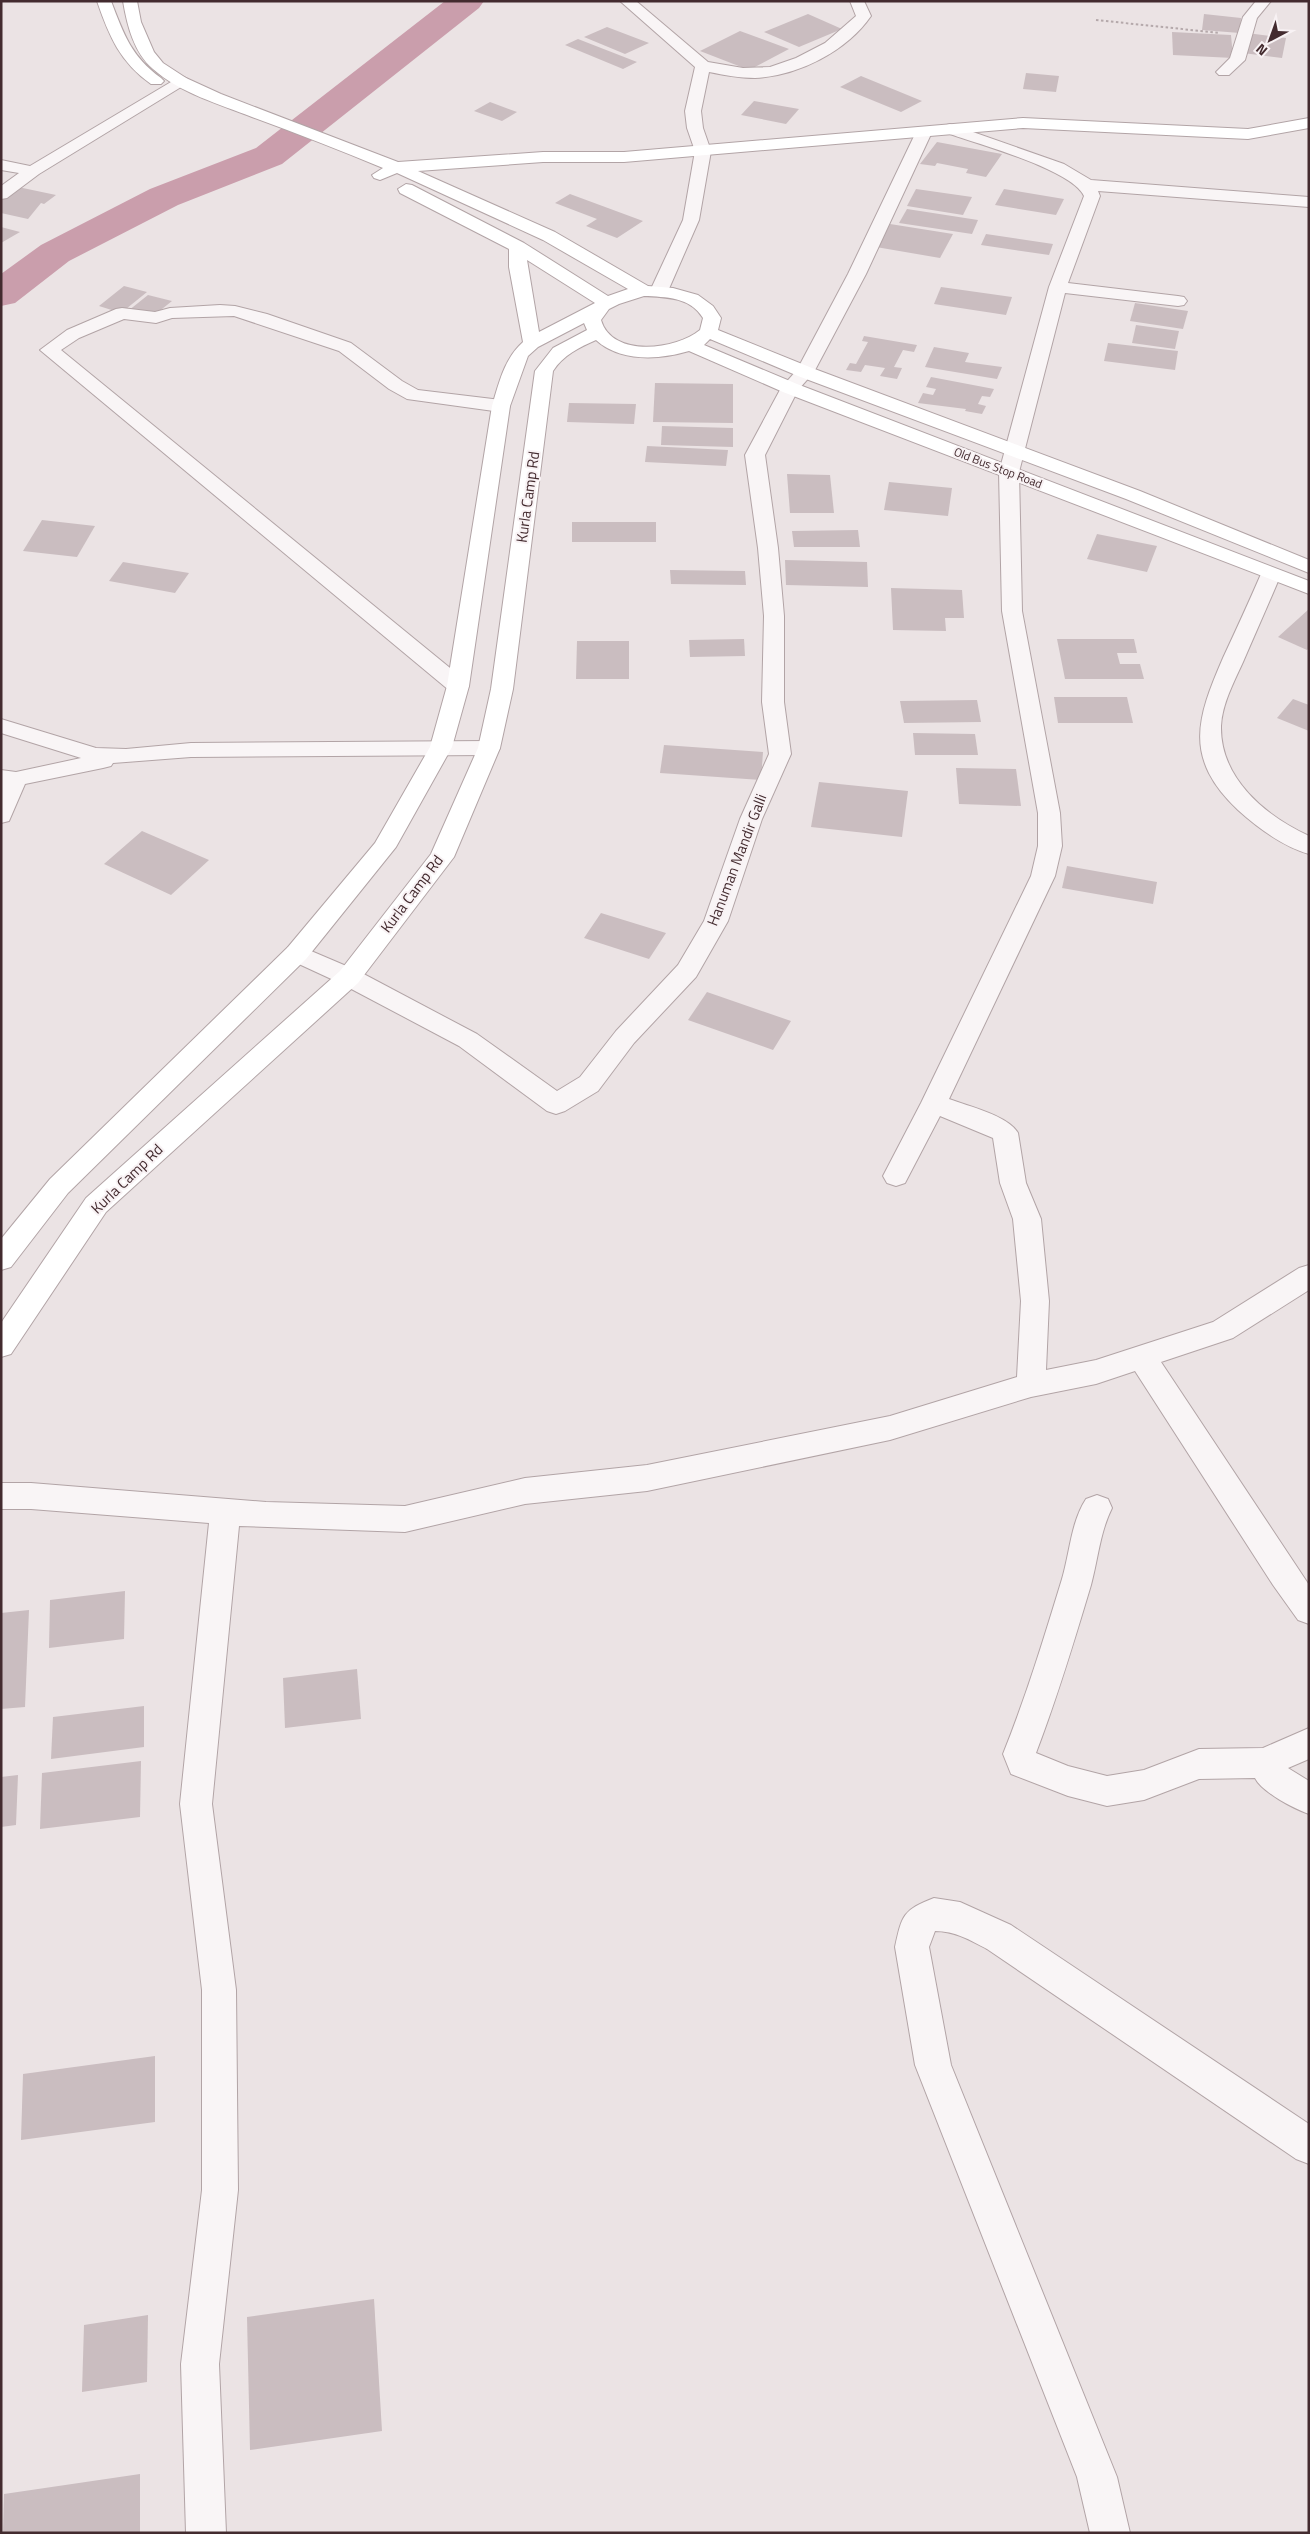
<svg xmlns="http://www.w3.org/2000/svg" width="1310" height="2534" font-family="'Titillium Web',sans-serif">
  <rect width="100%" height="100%" fill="#ebe3e4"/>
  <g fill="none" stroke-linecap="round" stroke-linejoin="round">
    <!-- river -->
    <polygon fill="#ca9eac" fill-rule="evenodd" points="445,1 484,1 479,8 282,164 178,205 69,261 15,303 1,306 1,274 41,245 150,189 256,148"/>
  </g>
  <!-- building -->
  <g fill="#cabdc0">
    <polygon points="808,14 842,29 799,47 764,32"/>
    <polygon points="1204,14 1241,18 1240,33 1202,30"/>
    <polygon points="607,27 649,43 625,54 584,37"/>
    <polygon points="740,31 789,49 749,70 700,51"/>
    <polygon points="1172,32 1231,35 1233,58 1173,55"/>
    <polygon points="1247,33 1286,38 1282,58 1243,53"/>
    <polygon points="578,39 637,62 623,69 565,45"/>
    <polygon points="1026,73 1059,76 1056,92 1023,89"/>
    <polygon points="861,76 922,101 901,112 840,87"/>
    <polygon points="754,101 799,109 786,124 741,115"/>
    <polygon points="490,102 517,112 502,121 474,111"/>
    <polygon points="937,142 1002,154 986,177 966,173 968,169 937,163 935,166 920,164"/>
    <polygon points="18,187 56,195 44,204 41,203 28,219 1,213 1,201"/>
    <polygon points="916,189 972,197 963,215 907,206"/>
    <polygon points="1004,189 1064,199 1056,215 995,205"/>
    <polygon points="570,194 643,221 617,238 586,226 597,219 555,203"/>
    <polygon points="907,209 978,220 972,234 899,223"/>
    <polygon points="890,224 953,234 940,258 876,247"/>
    <polygon points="1,227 20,232 1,243"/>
    <polygon points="986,234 1053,244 1049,255 981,245"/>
    <polygon points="124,286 147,292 121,313 99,306"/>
    <polygon points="941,287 1012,297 1006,315 934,304"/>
    <polygon points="148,295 172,301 152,317 128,311"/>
    <polygon points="1135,303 1188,311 1183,329 1130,321"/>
    <polygon points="1136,325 1179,331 1175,349 1132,343"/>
    <polygon points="864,336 917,345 914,352 903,350 894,367 902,368 897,379 880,376 885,368 865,365 861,372 846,370 850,363 856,364 868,342 862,341"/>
    <polygon points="1108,343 1178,351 1175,370 1104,361"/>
    <polygon points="934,347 969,353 965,362 1002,367 997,379 925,367"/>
    <polygon points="931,377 994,389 990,397 982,396 978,404 986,406 982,414 965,411 966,409 918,403 923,393 933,395 936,389 926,387"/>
    <polygon points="655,383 733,384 733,423 653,422"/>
    <polygon points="569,403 636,404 634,424 567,422"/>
    <polygon points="662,426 733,428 733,447 661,445"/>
    <polygon points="647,446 728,450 726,466 645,462"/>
    <polygon points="787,474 830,475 834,513 790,513"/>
    <polygon points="889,482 952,488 948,516 884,510"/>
    <polygon points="42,520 95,526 77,557 23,551"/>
    <rect x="572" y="522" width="84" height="20"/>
    <polygon points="858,530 860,547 794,547 792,531"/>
    <polygon points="1097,534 1157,546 1147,572 1087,559"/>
    <polygon points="785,560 867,562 868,587 786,585"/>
    <polygon points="123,562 189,573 175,593 109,581"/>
    <polygon points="670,570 745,571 746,585 671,584"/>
    <polygon points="891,588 962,590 964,618 945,618 946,631 893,630"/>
    <polygon points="1309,609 1309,648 1307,650 1278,637"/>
    <polygon points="744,639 745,656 690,657 689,640"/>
    <polygon points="1057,639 1134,639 1137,653 1117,653 1120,664 1140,664 1144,679 1065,679"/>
    <polygon points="577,641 629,641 629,679 576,679"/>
    <polygon points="1054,697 1127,697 1133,723 1058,723"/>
    <polygon points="1293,699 1309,705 1309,731 1277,718"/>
    <polygon points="977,700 981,722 904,723 900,701"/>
    <polygon points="913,733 975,734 978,755 915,755"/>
    <polygon points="664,745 763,752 761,780 660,773"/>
    <polygon points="956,768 1016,769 1021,806 959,804"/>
    <polygon points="819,782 908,791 902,837 811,827"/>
    <polygon points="142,831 209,860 171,895 104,864"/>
    <polygon points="1067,866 1157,882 1153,904 1062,888"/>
    <polygon points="601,913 666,933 649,959 584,938"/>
    <polygon points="707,992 791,1021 773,1050 688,1020"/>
    <polygon points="125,1591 124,1639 49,1648 50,1600"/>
    <polygon points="29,1610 25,1707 1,1709 1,1613"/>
    <polygon points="357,1669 361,1719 285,1728 283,1678"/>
    <polygon points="144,1706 144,1747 51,1759 53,1717"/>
    <polygon points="141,1761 140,1817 40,1829 42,1773"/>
    <polygon points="18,1775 16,1825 1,1827 1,1777"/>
    <polygon points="155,2056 155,2122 21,2140 23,2074"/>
    <polygon points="374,2299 382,2431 250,2450 247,2317"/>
    <polygon points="148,2315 147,2382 82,2392 84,2325"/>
    <polygon points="140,2474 140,2533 3,2533 4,2494"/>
  </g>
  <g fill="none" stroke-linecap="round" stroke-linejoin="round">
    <defs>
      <g id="street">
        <path d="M620,1H636L708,62L743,68L770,67L796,58L825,43L856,16L850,1H864L871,16C847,51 798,76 755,78C740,78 724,75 709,72L701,111L703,128L711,151L699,220L668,291L665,295H653L650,291L683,220L695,151L687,128L685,111L695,67Z"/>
        <polygon points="1256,1 1271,1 1257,18 1245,60 1229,75 1219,75 1216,72 1230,58 1243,17"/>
        <polygon points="181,76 186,78 189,81 186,84 39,174 7,198 1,199 1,186 19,173 1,170 1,160 30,166"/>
        <path d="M950,124L1064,164L1091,180L1309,197V207L1098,191L1100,196L1068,283L1178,296L1184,297L1187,301L1184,305L1178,306L1065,293L1019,472L1022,611L1060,813L1062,846L1055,876L949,1099C968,1106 1009,1116 1018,1133L1026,1183L1041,1219L1049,1301L1046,1370L1096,1360L1213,1322L1299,1268L1309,1265V1290L1233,1338L1161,1362L1309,1585V1624L1298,1620L1273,1585L1135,1371L1096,1384L1031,1397L890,1440L647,1491L525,1504L405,1532L239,1526L212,1804L236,1990L238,2190L219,2364L226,2533H186L181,2364L202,2190V1990L180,1804L209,1523L31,1509H1V1483H31L266,1502L405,1506L525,1478L647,1465L890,1416L1017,1377L1021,1301L1013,1219L1000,1183L993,1138L940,1116L905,1183L896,1186L887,1183L883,1176L921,1103L1031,876L1038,846V813L1002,611L999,472L1049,287L1084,196C1072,169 974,143 944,132L942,129L944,126Z"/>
        <polygon points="924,127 932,132 866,274 814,372 798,390 765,455 778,548 784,616 784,702 791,754 762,819 728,921 696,977 634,1043 598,1091 565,1111 556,1114 547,1111 459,1046 340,983 288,959 285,953 288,947 297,945 358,971 477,1034 557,1091 580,1077 616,1031 678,965 704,921 740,819 769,754 762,702 764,616 758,548 745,455 781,388 797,370 848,274 916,132"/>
        <polygon points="220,305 235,306 267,314 351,343 402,381 418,390 501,400 508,402 510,406 508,410 501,412 407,399 389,389 339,351 234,316 172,318 156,323 124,319 79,338 61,350 466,681 469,686 466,691 458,693 450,691 40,350 67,330 116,309 122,308 155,312 170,308"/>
        <path d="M1271,568L1278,570L1281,574C1269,603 1256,632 1243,662C1234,682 1222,704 1221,726C1220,779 1266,816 1309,836V854C1282,846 1258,828 1238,810C1183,758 1197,718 1223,658C1236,630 1249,602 1261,574L1264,570Z"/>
        <polygon points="1,719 96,748 126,749 191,743 489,741 497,743 500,748 497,753 489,755 191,757 113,763 111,766 103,768 25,784 9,821 1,823 1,770 16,772 81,758 1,733"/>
        <path d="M1097,1495L1108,1499L1112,1508C1100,1532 1098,1559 1091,1585C1074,1642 1057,1698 1036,1753L1068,1766L1107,1776L1144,1770L1199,1749L1263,1748L1309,1728V1759L1288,1768L1309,1781V1814C1294,1809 1262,1792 1255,1778L1199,1779L1144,1800L1107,1806L1068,1796L1011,1774L1003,1754C1026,1697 1044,1638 1062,1579C1070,1552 1071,1522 1086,1499Z"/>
        <path d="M934,1898L960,1902L1011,1925L1309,2124V2164L1296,2159L987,1949C970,1940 955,1931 935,1931L929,1947L951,2065L1117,2477L1130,2533H1090L1077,2477L915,2065L895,1947C902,1915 903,1910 934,1898Z"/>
      </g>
      <g id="secondary">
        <path d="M97,1H111C124,35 131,56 161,78L164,81L161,84H151C120,62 109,36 97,1Z"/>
        <path d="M123,1H137L141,22L154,52L163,63L186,78L221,94L398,162L543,152H624L1023,118L1248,129L1309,118V128L1248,139L1023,128L624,162H543L418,171L555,232L648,286L673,288L698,295L713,306L721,318L718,330L812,368L1140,491L1309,560V573L1126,499L798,376L710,339L704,345L797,384L1309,581V594L783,392L689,351C659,360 620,362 596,340C580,347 563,355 553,371L513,689L500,748L454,857L358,983L106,1212L11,1354L1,1357V1323L86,1198L340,971L431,854L478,748L491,689L535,371L553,348L587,330L584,323L538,347L528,356L510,406L469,686L452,747L396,847L306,959L68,1193L11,1267L1,1270V1239L50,1179L288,947L375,843L430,747L447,686L492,406C499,383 504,359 523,342L509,267V249L400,193L398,189L406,184L412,185L524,243L608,296L628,289L543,240L397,173L380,180L374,178L372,175L383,168C340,150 296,133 252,117C219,104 180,93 153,69C134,53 127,25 123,1ZM527,260L595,303L539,332ZM644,296C666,297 690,297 703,318L700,330C676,350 612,358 601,320L609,309L619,304Z"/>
      </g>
    </defs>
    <!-- street casing -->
    <use href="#street" stroke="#b2a4a6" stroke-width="2"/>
    <!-- secondary casing -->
    <use href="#secondary" stroke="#b2a4a6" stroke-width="2"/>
    <!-- path -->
    <polyline stroke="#b4a8aa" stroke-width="2" stroke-dasharray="2.5 2.5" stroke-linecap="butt" points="1096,20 1220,33"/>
    <!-- street -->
    <use href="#street" fill="#f9f5f6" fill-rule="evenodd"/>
    <!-- secondary -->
    <use href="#secondary" fill="#fff" fill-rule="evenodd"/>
  </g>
  <g text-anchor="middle" stroke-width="4" stroke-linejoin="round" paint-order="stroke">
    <!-- far-street labels -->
    <g font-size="12" fill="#432b2f" stroke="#f8f2f4">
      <text transform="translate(998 468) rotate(21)" y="4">Old Bus Stop Road</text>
    </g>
    <!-- street labels -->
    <g font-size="15" fill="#432b2f" stroke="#f8f2f4">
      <text transform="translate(528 497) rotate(-82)" y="5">Kurla Camp Rd</text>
      <text transform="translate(737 860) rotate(-69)" y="5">Hanuman Mandir Galli</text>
      <text transform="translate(412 894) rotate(-53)" y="5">Kurla Camp Rd</text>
      <text transform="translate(127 1179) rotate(-44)" y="5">Kurla Camp Rd</text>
    </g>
  </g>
  <!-- border -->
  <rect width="1310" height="2534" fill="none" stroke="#432b2f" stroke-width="5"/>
  <!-- north arrow -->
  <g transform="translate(1270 40) rotate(221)" stroke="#f8f2f4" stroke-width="4" paint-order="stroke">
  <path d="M0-4L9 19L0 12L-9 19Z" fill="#432b2f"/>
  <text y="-8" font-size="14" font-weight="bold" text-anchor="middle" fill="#432b2f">N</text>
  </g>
</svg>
